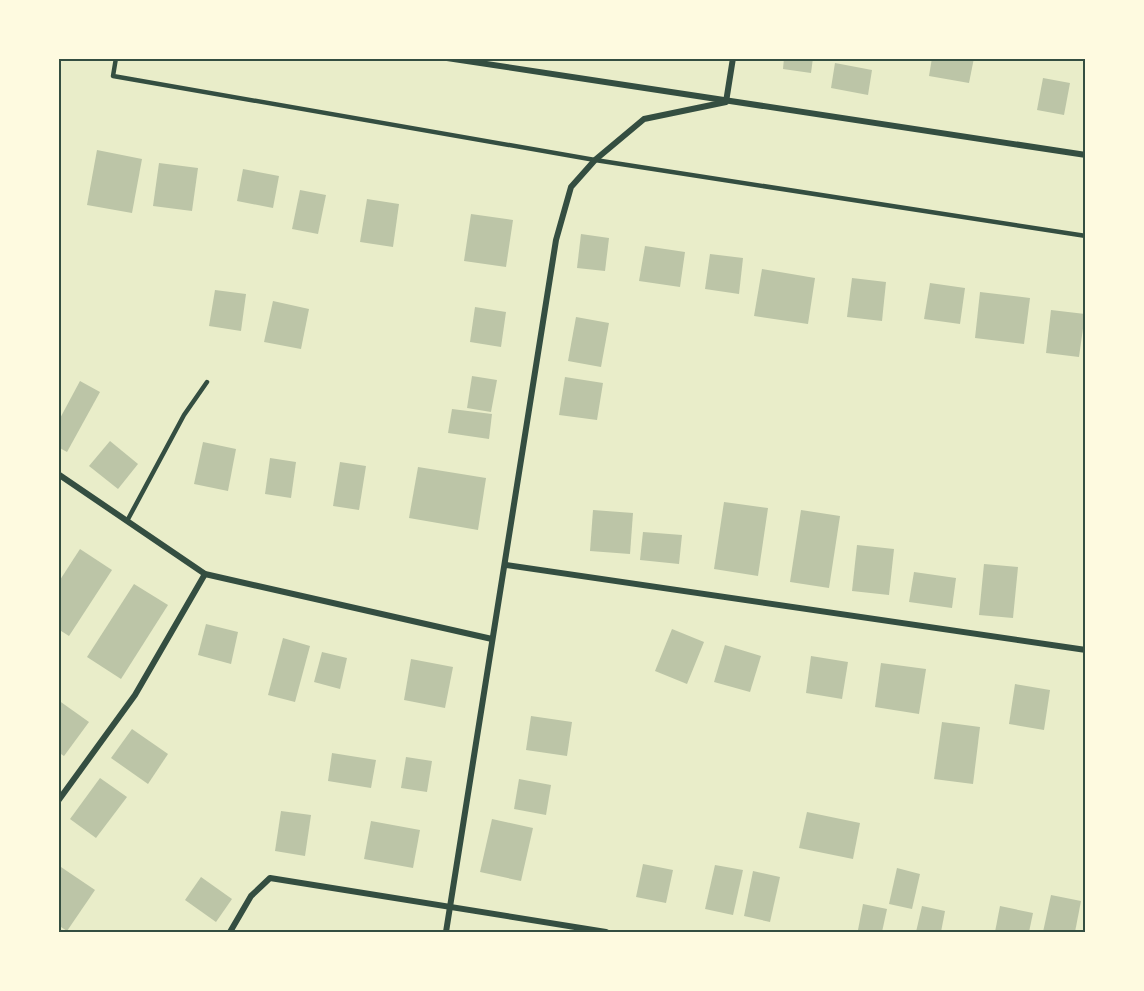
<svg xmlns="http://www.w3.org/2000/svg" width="1144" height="991" font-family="'Alegreya Sans',sans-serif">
  <rect width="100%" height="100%" fill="#e9edc9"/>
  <!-- building -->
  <g fill="#bcc5a7">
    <polygon points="784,58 813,58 811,73 783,69"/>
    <polygon points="932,58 974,58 969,83 929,76"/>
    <polygon points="835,63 872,70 868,95 831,88"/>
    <polygon points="1043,78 1070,83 1064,115 1037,110"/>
    <polygon points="97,150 142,159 132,213 87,205"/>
    <polygon points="159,163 198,168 192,211 153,206"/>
    <polygon points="243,169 279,176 273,208 237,201"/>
    <polygon points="300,190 326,195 318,234 292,229"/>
    <polygon points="367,199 399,204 393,247 360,242"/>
    <polygon points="471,214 513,220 506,267 464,261"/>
    <polygon points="581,234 609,238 605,271 577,268"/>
    <polygon points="645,246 685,252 680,287 639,281"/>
    <polygon points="710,254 743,258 739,294 705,289"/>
    <polygon points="762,269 815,278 808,324 754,316"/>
    <polygon points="852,278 886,282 882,321 847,317"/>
    <polygon points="930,283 965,288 960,324 924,319"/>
    <polygon points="215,290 246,294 241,331 209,326"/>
    <polygon points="980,292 1030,298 1024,344 975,338"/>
    <polygon points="273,301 309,309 301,349 264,342"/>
    <polygon points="475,307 506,312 501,347 470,342"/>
    <polygon points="1051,310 1085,314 1079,357 1046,353"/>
    <polygon points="576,317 609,323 601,367 568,361"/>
    <polygon points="472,376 497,380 491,412 467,408"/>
    <polygon points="565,377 603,383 597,420 559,415"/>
    <polygon points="80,381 100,392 67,452 58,447 58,422"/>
    <polygon points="452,409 492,414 489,439 448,433"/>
    <polygon points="110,441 138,464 118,489 89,466"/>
    <polygon points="203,442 236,449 228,491 194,484"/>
    <polygon points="270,458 296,462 291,498 265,494"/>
    <polygon points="340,462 366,466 359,510 333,506"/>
    <polygon points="418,467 486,478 478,530 409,518"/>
    <polygon points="724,502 768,508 758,576 714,569"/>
    <polygon points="593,510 633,513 630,554 590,551"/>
    <polygon points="801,510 840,516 829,588 790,582"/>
    <polygon points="643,532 682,535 679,564 640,560"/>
    <polygon points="857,545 894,549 889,595 852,591"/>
    <polygon points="80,549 112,570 69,636 58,629 58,583"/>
    <polygon points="984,564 1018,567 1013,618 979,615"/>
    <polygon points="914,572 956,578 952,608 909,602"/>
    <polygon points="134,584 168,605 121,679 87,657"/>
    <polygon points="206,624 238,632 231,664 198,655"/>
    <polygon points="672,629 704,642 687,684 655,671"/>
    <polygon points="283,638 310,646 295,702 268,695"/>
    <polygon points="725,645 761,656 750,692 714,682"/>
    <polygon points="322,652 347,658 340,689 314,682"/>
    <polygon points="811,656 848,662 842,699 806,693"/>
    <polygon points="411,659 453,667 445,708 404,700"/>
    <polygon points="881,663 926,669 919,714 875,707"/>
    <polygon points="1015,684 1050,690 1044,730 1009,724"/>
    <polygon points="58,700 89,722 64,756 58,752"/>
    <polygon points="531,716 572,722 567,756 526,750"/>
    <polygon points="942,722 980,727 973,784 934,779"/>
    <polygon points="132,729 168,754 148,784 111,758"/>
    <polygon points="332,753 376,760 371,788 328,781"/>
    <polygon points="406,757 432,761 427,792 401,788"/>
    <polygon points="100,778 127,797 96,838 70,819"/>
    <polygon points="519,779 551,785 546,815 514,809"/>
    <polygon points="281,811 311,815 305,856 275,851"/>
    <polygon points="807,812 860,823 853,859 799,848"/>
    <polygon points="492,819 533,828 521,881 480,872"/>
    <polygon points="371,821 420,830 413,868 364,859"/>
    <polygon points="643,864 673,870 666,903 636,897"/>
    <polygon points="58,865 95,890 67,931 58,925"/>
    <polygon points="715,865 743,870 733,915 705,909"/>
    <polygon points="897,868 920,874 912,909 889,904"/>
    <polygon points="753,871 780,877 770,922 744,916"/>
    <polygon points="201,877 232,899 216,922 185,900"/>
    <polygon points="1051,895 1081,901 1075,932 1043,932"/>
    <polygon points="863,904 887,909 882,932 858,930"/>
    <polygon points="922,906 945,911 941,932 916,932"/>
    <polygon points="1000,906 1033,913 1029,932 995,932"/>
  </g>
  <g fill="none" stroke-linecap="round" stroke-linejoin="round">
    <!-- service -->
    <g stroke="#344e41" stroke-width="4.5">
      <polyline points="116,58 113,76 595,160 1086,236"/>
      <polyline points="127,521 184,415 207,382"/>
    </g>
    <!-- minor -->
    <g stroke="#344e41" stroke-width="6">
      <polyline points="447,58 1086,155"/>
      <polyline points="58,474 205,574 492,639"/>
      <polyline points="506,565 1086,650"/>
      <polyline points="58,801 135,695 205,574"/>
      <polyline points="230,932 251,896 270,878 606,932"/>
      <polyline points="446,932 556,240 571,187 595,160 644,119 726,102 733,58"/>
    </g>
  </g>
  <!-- border -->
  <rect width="1144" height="991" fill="none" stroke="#fefae0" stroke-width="120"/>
  <rect x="60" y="60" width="1024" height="871" fill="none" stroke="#344e41" stroke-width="2"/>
</svg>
